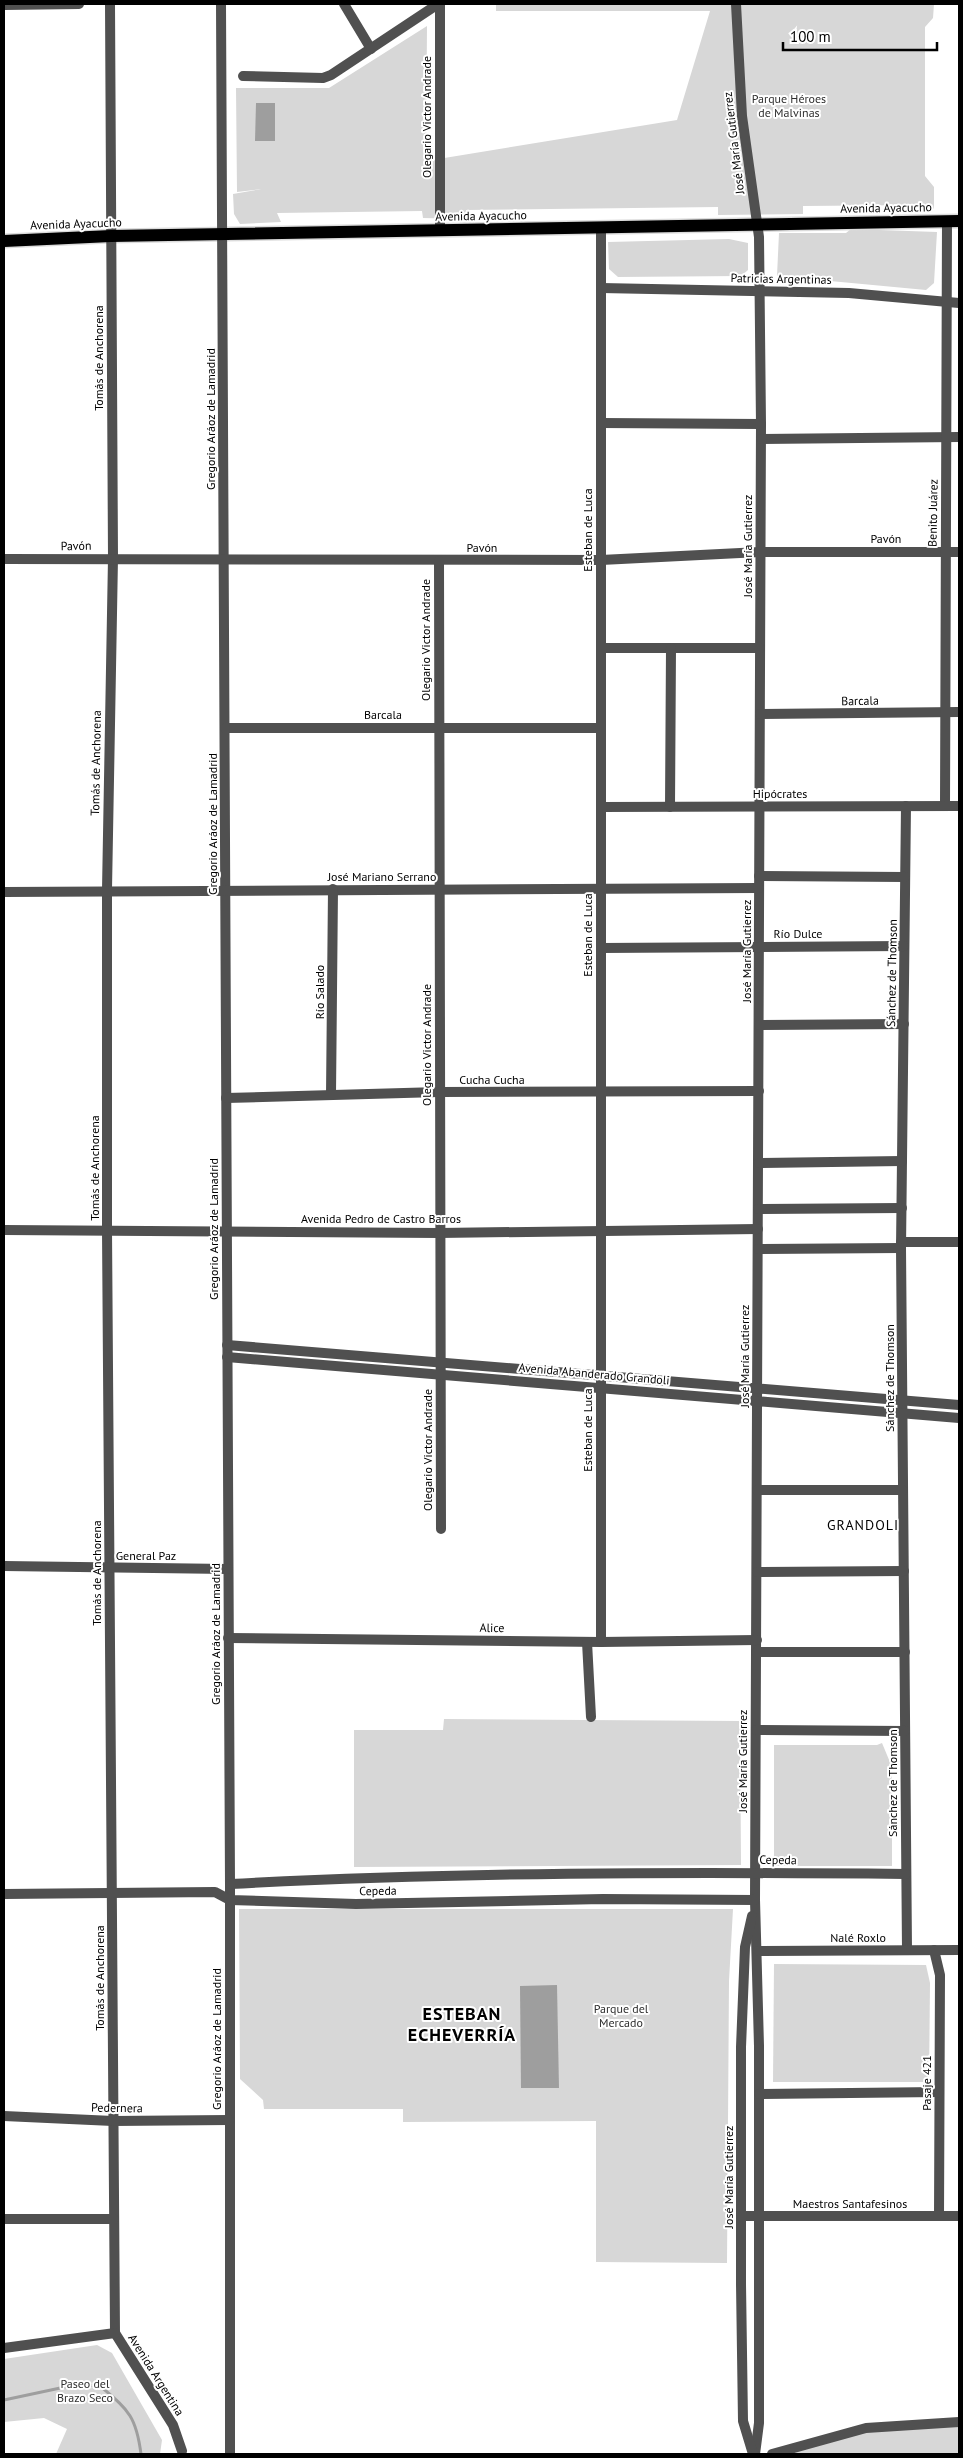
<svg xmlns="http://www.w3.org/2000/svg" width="963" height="2458" font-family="'PT Sans',sans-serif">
  <rect width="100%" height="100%" fill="#fff"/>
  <!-- green -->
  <g fill="#d7d7d7">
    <polygon points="496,4 934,4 933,18 925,27 925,176 934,187 934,208 929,212 921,212 920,205 803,206 803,214 718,215 718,207 466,210 467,219 423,218 422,211 277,213 281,222 240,224 234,214 233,194 261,189 237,192 236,88 329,88 427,26 426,161 677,120 710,11 496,11"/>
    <polygon points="851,229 937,232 934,283 926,290 777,276 779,233 846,233"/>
    <polygon points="729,239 748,243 748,270 741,276 618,277 609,269 608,242"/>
    <polygon points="444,1719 740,1721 741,1865 354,1867 354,1730 443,1730"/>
    <polygon points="882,1743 892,1767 892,1866 774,1866 774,1745 877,1745"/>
    <polygon points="239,1909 733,1909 729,1981 727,2263 596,2262 596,2121 403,2122 403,2109 264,2109 263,2100 240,2079"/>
    <polygon points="774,1964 926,1965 930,1983 929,2082 773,2082"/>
    <polygon points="97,2345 112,2353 162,2440 160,2454 56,2454 67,2429 44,2418 4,2422 4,2359"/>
    <polygon points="959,2422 959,2454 772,2454 866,2428"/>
  </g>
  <!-- water -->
  <g fill="#9e9e9e">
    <polygon points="256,103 275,103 275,141 255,141"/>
    <polygon points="557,1985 559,2088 521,2088 520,1986"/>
  </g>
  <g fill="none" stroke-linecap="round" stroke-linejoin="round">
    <!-- stream -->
    <path stroke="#9e9e9e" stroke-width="3" d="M4,2400L65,2387L99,2385C128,2410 136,2415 141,2454"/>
    <defs>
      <polyline id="major" points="4,241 111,236 959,221"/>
    </defs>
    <!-- major casing -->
    <use href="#major" stroke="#dbdbdb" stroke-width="15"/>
    <!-- minor -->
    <g stroke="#505050" stroke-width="10">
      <polyline points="110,4 113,558 107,890 107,1230 115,2333 173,2425 182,2451"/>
      <polyline points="221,4 230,1884 230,2454"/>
      <polyline points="344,4 371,49"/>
      <polyline points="440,4 440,231"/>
      <polyline points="736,4 742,116 759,237 761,424 755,1900 759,2046 759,2423 755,2454"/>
      <polyline points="4,5 79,4"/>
      <polyline points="243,76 323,78 331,75 438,4"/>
      <polyline points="601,288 849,293 959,303"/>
      <polyline points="601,423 761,424"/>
      <polyline points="761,439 959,437"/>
      <polyline points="4,559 601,560 760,552 959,552"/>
      <polyline points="439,561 441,1529"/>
      <polyline points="601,648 760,648"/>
      <polyline points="760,714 959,712"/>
      <polyline points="225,728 601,728"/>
      <polyline points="906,806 901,1248 907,1950"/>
      <polyline points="945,806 947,221"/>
      <polyline points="601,807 959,806"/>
      <polyline points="670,807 671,648"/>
      <polyline points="759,876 905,877"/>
      <polyline points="4,892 759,888"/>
      <polyline points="601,948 904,946"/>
      <polyline points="759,1025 904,1024"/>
      <polyline points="331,1095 333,889"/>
      <polyline points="226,1098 439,1092 759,1091"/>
      <polyline points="759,1163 902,1161"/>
      <polyline points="758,1209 902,1208"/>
      <polyline points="4,1230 439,1233 758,1229"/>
      <polyline points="901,1242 959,1242"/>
      <polyline points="758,1249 901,1248"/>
      <polyline points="227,1345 959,1405"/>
      <polyline points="227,1357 959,1418"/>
      <polyline points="757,1490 903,1490"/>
      <polyline points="4,1566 228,1569"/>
      <polyline points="757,1572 904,1571"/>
      <polyline points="228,1638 601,1642 757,1640"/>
      <polyline points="587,1642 591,1717"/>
      <polyline points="601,1642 601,227"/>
      <polyline points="756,1652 905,1652"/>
      <polyline points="756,1730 905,1731"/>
      <path d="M230,1884C456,1872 681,1872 906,1874"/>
      <polyline points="4,1894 215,1892 230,1900 356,1904 603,1899 755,1900"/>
      <polyline points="752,1916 745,1947 741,2047 741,2284 743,2421 753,2454"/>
      <polyline points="934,1950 940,1975 939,2216"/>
      <polyline points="758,1951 959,1950"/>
      <polyline points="759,2094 939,2092"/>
      <polyline points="4,2116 113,2121 229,2120"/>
      <polyline points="741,2216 959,2216"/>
      <polyline points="4,2219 114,2219"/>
      <polyline points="4,2348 115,2333"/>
      <polyline points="772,2454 866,2428 959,2422"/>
    </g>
    <!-- major -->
    <use href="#major" stroke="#000" stroke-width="12"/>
  </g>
  <g text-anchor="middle" stroke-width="4" stroke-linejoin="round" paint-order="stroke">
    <!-- park labels -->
    <g font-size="12" fill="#2e2e2e" stroke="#fff">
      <text x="789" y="103">Parque Héroes<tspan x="789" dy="14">de Malvinas</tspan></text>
      <text x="621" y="2013">Parque del<tspan x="621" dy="14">Mercado</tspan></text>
      <text x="85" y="2388">Paseo del<tspan x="85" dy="14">Brazo Seco</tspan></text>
    </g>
    <!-- street labels -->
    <g font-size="12" fill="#000" stroke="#fff">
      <text transform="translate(427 117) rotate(-90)" y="4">Olegario Victor Andrade</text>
      <text transform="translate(734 143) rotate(-97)" y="4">José María Gutierrez</text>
      <text transform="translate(886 208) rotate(-1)" y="4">Avenida Ayacucho</text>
      <text transform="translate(481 216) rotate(-1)" y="4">Avenida Ayacucho</text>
      <text transform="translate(76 224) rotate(-2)" y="4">Avenida Ayacucho</text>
      <text transform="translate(781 279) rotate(1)" y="4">Patricias Argentinas</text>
      <text transform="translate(99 358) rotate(-90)" y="4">Tomás de Anchorena</text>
      <text transform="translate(211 419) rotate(-90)" y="4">Gregorio Aráoz de Lamadrid</text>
      <text transform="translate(933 513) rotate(-89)" y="4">Benito Juárez</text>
      <text transform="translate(588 530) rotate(-90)" y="4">Esteban de Luca</text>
      <text x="886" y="543">Pavón</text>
      <text transform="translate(76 546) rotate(-1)" y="4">Pavón</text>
      <text transform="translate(748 546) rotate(-90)" y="4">José María Gutierrez</text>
      <text x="482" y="552">Pavón</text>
      <text transform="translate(426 640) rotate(-90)" y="4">Olegario Victor Andrade</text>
      <text transform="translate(860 701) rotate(-1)" y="4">Barcala</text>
      <text x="383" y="719">Barcala</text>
      <text transform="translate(96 763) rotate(-89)" y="4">Tomás de Anchorena</text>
      <text x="780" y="798">Hipócrates</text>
      <text transform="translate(213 824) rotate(-90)" y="4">Gregorio Aráoz de Lamadrid</text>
      <text x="382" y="881">José Mariano Serrano</text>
      <text x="798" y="938">Río Dulce</text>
      <text transform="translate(588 935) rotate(-90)" y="4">Esteban de Luca</text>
      <text transform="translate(747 951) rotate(-90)" y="4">José María Gutierrez</text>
      <text transform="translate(892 973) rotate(-89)" y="4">Sánchez de Thomson</text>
      <text transform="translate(320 992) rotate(-90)" y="4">Río Salado</text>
      <text transform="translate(427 1045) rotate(-90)" y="4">Olegario Victor Andrade</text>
      <text x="492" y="1084">Cucha Cucha</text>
      <text transform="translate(95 1168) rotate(-90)" y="4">Tomás de Anchorena</text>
      <text x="381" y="1223">Avenida Pedro de Castro Barros</text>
      <text transform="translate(214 1229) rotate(-90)" y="4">Gregorio Aráoz de Lamadrid</text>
      <text transform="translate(745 1356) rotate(-90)" y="4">José María Gutierrez</text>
      <text transform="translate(594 1374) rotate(5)" y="4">Avenida Abanderado Grandoli</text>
      <text transform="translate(890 1378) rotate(-90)" y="4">Sánchez de Thomson</text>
      <text transform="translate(588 1430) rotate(-90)" y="4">Esteban de Luca</text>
      <text transform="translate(428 1450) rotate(-90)" y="4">Olegario Victor Andrade</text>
      <text x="146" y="1560">General Paz</text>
      <text transform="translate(97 1573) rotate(-90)" y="4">Tomás de Anchorena</text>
      <text transform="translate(492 1628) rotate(1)" y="4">Alice</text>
      <text transform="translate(216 1634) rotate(-90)" y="4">Gregorio Aráoz de Lamadrid</text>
      <text transform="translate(743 1761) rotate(-90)" y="4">José María Gutierrez</text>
      <text transform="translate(893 1783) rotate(-90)" y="4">Sánchez de Thomson</text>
      <text transform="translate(778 1860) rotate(1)" y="4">Cepeda</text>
      <text transform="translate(378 1891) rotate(-1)" y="4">Cepeda</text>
      <text x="858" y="1942">Nalé Roxlo</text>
      <text transform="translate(100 1978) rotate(-90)" y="4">Tomás de Anchorena</text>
      <text transform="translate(217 2039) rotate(-90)" y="4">Gregorio Aráoz de Lamadrid</text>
      <text transform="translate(927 2083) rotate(-90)" y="4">Pasaje 421</text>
      <text transform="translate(117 2108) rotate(1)" y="4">Pedernera</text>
      <text transform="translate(729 2177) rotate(-90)" y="4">José María Gutierrez</text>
      <text x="850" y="2208">Maestros Santafesinos</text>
      <text transform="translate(156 2375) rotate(58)" y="4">Avenida Argentina</text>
    </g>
    <!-- neighbourhood labels -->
    <g font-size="14" letter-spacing="1" fill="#000" stroke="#fff">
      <text x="863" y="1530">GRANDOLI</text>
    </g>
    <!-- district labels -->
    <g font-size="18" font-weight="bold" letter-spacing="1" fill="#000" stroke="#fff">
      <text x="462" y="2020">ESTEBAN<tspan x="462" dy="21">ECHEVERRÍA</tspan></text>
    </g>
  </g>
  <!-- border -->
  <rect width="963" height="2458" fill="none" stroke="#000000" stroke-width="10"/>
  <!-- scale -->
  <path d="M783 42v8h154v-8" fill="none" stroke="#000000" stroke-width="2.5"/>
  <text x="790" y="42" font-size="15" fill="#000000" stroke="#ffffff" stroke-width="4" paint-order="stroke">100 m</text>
</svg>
